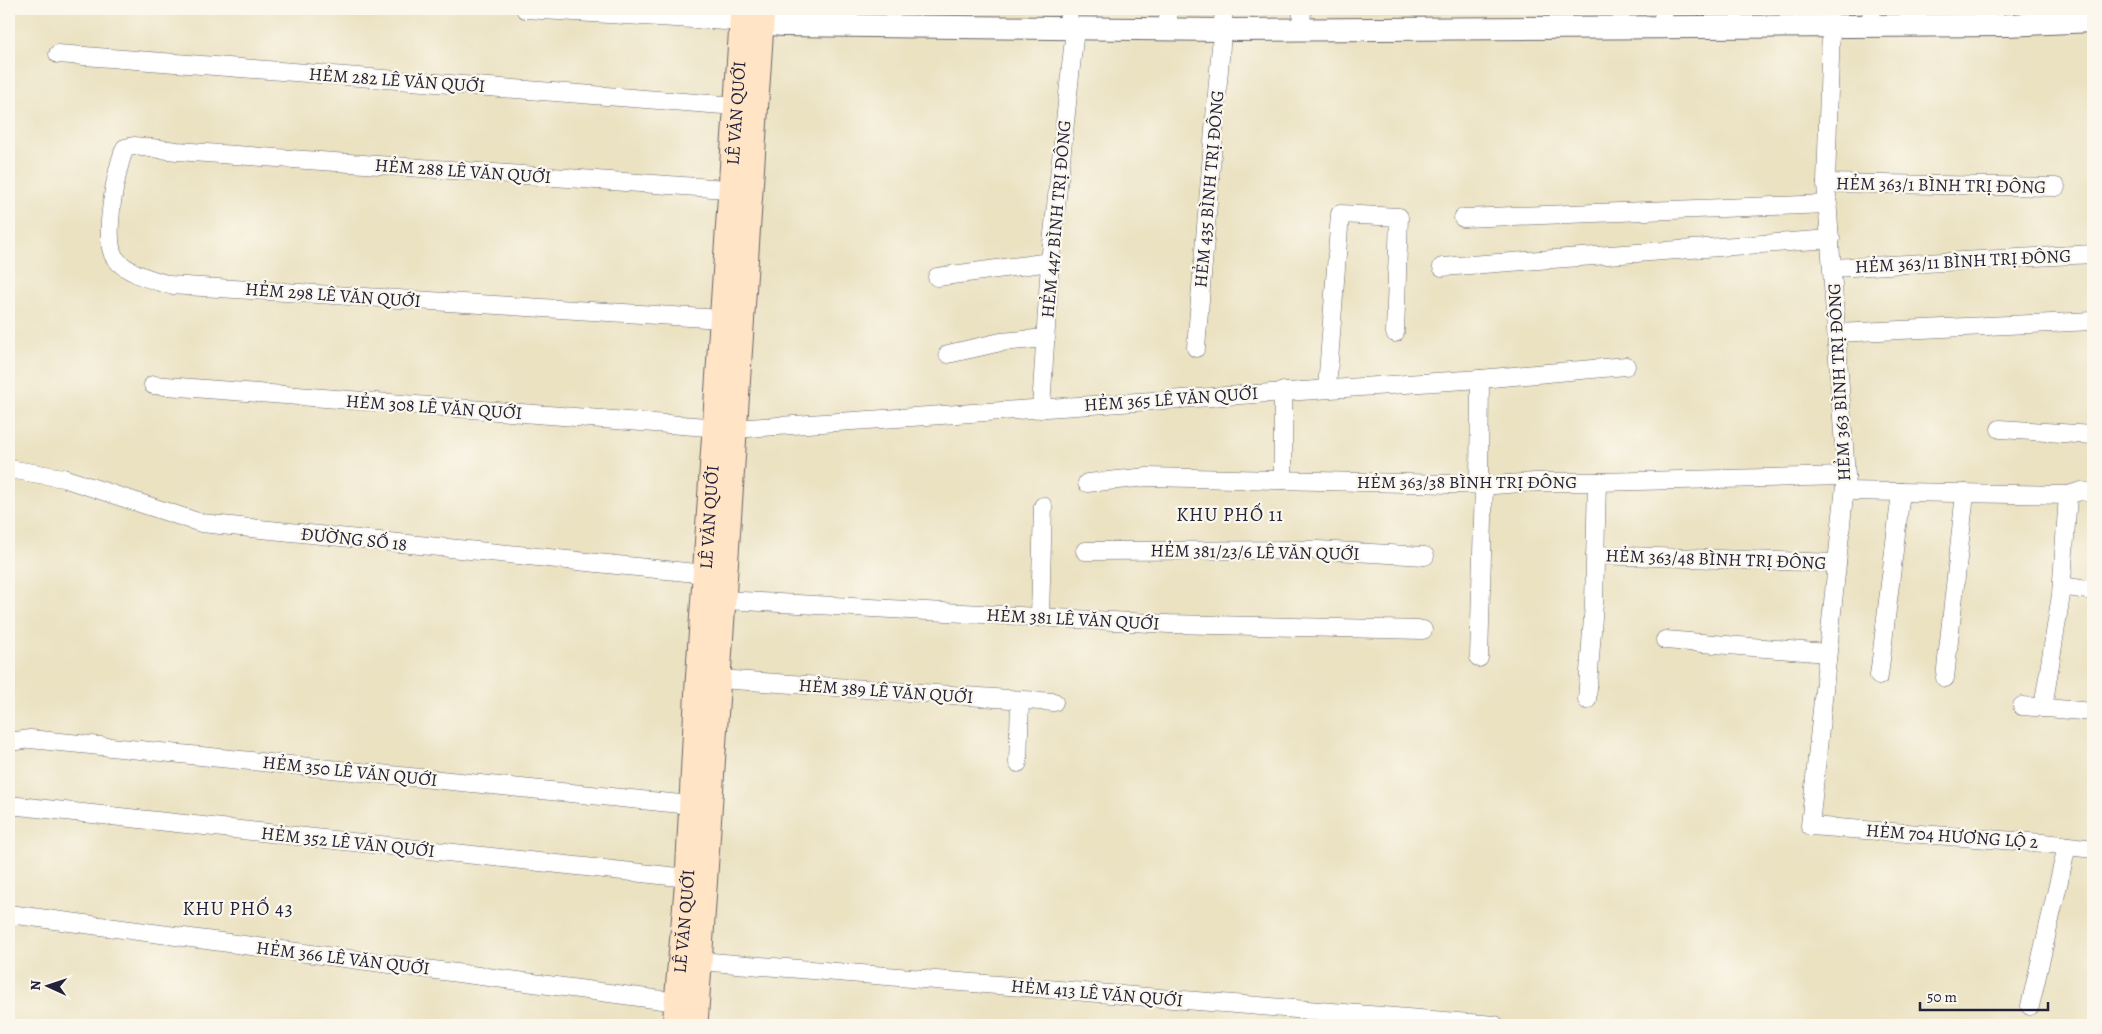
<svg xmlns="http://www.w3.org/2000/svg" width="2102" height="1034" font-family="Alegreya,serif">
  <rect width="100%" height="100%" fill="#fbf7ec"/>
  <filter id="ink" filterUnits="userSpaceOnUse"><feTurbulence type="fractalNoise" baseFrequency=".02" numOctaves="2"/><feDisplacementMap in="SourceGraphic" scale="10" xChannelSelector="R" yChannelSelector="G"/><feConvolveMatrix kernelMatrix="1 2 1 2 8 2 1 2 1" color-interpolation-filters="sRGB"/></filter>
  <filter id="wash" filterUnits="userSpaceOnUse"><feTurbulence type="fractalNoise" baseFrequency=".0096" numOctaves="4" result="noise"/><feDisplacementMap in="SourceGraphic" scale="20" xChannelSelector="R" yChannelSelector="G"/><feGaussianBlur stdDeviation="1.12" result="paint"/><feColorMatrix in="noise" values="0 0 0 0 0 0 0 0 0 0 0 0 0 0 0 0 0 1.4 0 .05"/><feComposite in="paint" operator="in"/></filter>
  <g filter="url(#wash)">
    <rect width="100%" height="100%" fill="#ebe2c2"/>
  </g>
  <g filter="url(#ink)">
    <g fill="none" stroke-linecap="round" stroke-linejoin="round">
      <defs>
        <g id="minor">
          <polyline points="525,9 742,22"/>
          <polyline points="1870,26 1872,9"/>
          <polyline points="1662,27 1664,9"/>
          <polyline points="1831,27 1826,183 1846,476 1810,826 2044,843 2093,849"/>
          <polyline points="1068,29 1069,9"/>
          <polyline points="1167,29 1169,9"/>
          <polyline points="1301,29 1302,9"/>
          <polyline points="58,54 736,106"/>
          <polyline points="1826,183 2056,187"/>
          <polyline points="1463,218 1828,204"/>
          <polyline points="1442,267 1831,239"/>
          <polyline points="1833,268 2093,254"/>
          <polyline points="937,277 1050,262"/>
          <path d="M722,319L170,285C153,280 126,273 115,258C102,241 116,168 125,148L134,146L177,151L741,190"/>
          <polyline points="1837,333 2093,321"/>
          <polyline points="1196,348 1224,9"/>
          <polyline points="948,354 1001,342 1046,338"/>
          <polyline points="153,385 734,429 1480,379 1626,366"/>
          <polyline points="1327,388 1340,214 1399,217 1395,333"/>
          <polyline points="1283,391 1283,480"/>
          <polyline points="1041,409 1050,262 1075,29"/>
          <polyline points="2000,429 2093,435"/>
          <polyline points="9,469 63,478 201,523 706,574"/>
          <polyline points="1087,483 1148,477 1494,485 1535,482 1597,482 1846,476"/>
          <polyline points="1479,485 1480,379"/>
          <polyline points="1845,491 2068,495 2081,491 2093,493"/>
          <polyline points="1085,551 1318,550 1425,556"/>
          <polyline points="1595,555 1837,563"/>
          <polyline points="2062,586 2093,591"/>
          <polyline points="724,600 1169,624 1423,630"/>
          <polyline points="1040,617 1043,506"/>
          <polyline points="1665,640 1827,653"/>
          <polyline points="1479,658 1484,485"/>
          <polyline points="1879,676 1901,492"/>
          <polyline points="1945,678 1965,493"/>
          <polyline points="719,679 1054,702"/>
          <polyline points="1587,700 1594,603 1597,482"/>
          <polyline points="2022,706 2093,712"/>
          <polyline points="2043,708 2061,595 2068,495"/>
          <polyline points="9,742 30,739 691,805"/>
          <polyline points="1018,763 1020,700"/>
          <polyline points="9,805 688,878"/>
          <polyline points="9,914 677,1002"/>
          <polyline points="699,961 1495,1025"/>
          <polyline points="2030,1006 2067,846"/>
        </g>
        <polyline id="tertiary" points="743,22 784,25 1222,30 2006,25 2093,21"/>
        <g id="secondary">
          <path id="s1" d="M675,1025L688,878L698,684L743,9"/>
          <polyline points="695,1025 762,9"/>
        </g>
      </defs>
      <!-- minor casing -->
      <use href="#minor" stroke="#68656a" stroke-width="19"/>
      <!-- tertiary casing -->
      <use href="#tertiary" stroke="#68656a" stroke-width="24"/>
      <!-- secondary casing -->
      <use href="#secondary" stroke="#68656a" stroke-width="27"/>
      <!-- minor -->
      <use href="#minor" stroke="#fff" stroke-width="18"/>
      <!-- tertiary -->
      <use href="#tertiary" stroke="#fff" stroke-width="22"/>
      <!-- secondary -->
      <use href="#secondary" stroke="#ffe4c6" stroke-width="25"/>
    </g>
  </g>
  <g text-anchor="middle" stroke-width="4.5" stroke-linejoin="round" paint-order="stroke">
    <!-- street labels -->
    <g font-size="18" fill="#22223b" stroke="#fbf7ec">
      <text transform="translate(397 80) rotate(4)" y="6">HẺM 282 LÊ VĂN QUỚI</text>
      <text dy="6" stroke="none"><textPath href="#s1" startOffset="914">LÊ VĂN QUỚI</textPath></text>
      <text transform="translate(463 171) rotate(4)" y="6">HẺM 288 LÊ VĂN QUỚI</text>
      <text transform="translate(1941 185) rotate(1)" y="6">HẺM 363/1 BÌNH TRỊ ĐÔNG</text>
      <text transform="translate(1209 189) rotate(-85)" y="6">HẺM 435 BÌNH TRỊ ĐÔNG</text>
      <text transform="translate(1056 219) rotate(-85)" y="6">HẺM 447 BÌNH TRỊ ĐÔNG</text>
      <text transform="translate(1963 261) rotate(-3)" y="6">HẺM 363/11 BÌNH TRỊ ĐÔNG</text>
      <text transform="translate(333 295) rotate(4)" y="6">HẺM 298 LÊ VĂN QUỚI</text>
      <text transform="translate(1839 382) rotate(-93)" y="6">HẺM 363 BÌNH TRỊ ĐÔNG</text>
      <text transform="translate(1171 399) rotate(-4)" y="6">HẺM 365 LÊ VĂN QUỚI</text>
      <text transform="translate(434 407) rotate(4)" y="6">HẺM 308 LÊ VĂN QUỚI</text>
      <text x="1467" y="488">HẺM 363/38 BÌNH TRỊ ĐÔNG</text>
      <text dy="6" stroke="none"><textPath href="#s1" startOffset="509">LÊ VĂN QUỚI</textPath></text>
      <text transform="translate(354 539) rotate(6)" y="6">ĐƯỜNG SỐ 18</text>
      <text transform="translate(1255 552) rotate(1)" y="6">HẺM 381/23/6 LÊ VĂN QUỚI</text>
      <text transform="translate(1716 559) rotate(2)" y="6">HẺM 363/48 BÌNH TRỊ ĐÔNG</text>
      <text transform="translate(1073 619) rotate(3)" y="6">HẺM 381 LÊ VĂN QUỚI</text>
      <text transform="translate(886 691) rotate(4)" y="6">HẺM 389 LÊ VĂN QUỚI</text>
      <text transform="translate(350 771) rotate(6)" y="6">HẺM 350 LÊ VĂN QUỚI</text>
      <text transform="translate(1952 836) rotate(4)" y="6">HẺM 704 HƯƠNG LỘ 2</text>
      <text transform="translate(348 842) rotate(6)" y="6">HẺM 352 LÊ VĂN QUỚI</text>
      <text dy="6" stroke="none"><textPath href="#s1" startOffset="104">LÊ VĂN QUỚI</textPath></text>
      <text transform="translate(343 958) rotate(7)" y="6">HẺM 366 LÊ VĂN QUỚI</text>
      <text transform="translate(1097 993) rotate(5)" y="6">HẺM 413 LÊ VĂN QUỚI</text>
    </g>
    <!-- neighbourhood labels -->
    <g font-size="19" letter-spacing="1" fill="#22223b" stroke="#fbf7ec">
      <text x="1230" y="521">KHU PHỐ 11</text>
      <text x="238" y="915">KHU PHỐ 43</text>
    </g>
  </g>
  <!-- margin -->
  <rect width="2102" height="1034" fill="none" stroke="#fbf7ec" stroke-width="30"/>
  <!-- north arrow -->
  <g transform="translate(48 986) rotate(273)" stroke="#fbf7ec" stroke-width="4" paint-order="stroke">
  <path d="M0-4L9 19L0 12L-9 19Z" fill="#22223b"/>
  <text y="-8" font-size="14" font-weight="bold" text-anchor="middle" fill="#22223b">N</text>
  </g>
  <!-- scale -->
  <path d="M1920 1002v8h128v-8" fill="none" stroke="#22223b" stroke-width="2.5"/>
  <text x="1927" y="1002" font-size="15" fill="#22223b" stroke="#fbf7ec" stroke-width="4" paint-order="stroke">50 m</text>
</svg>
